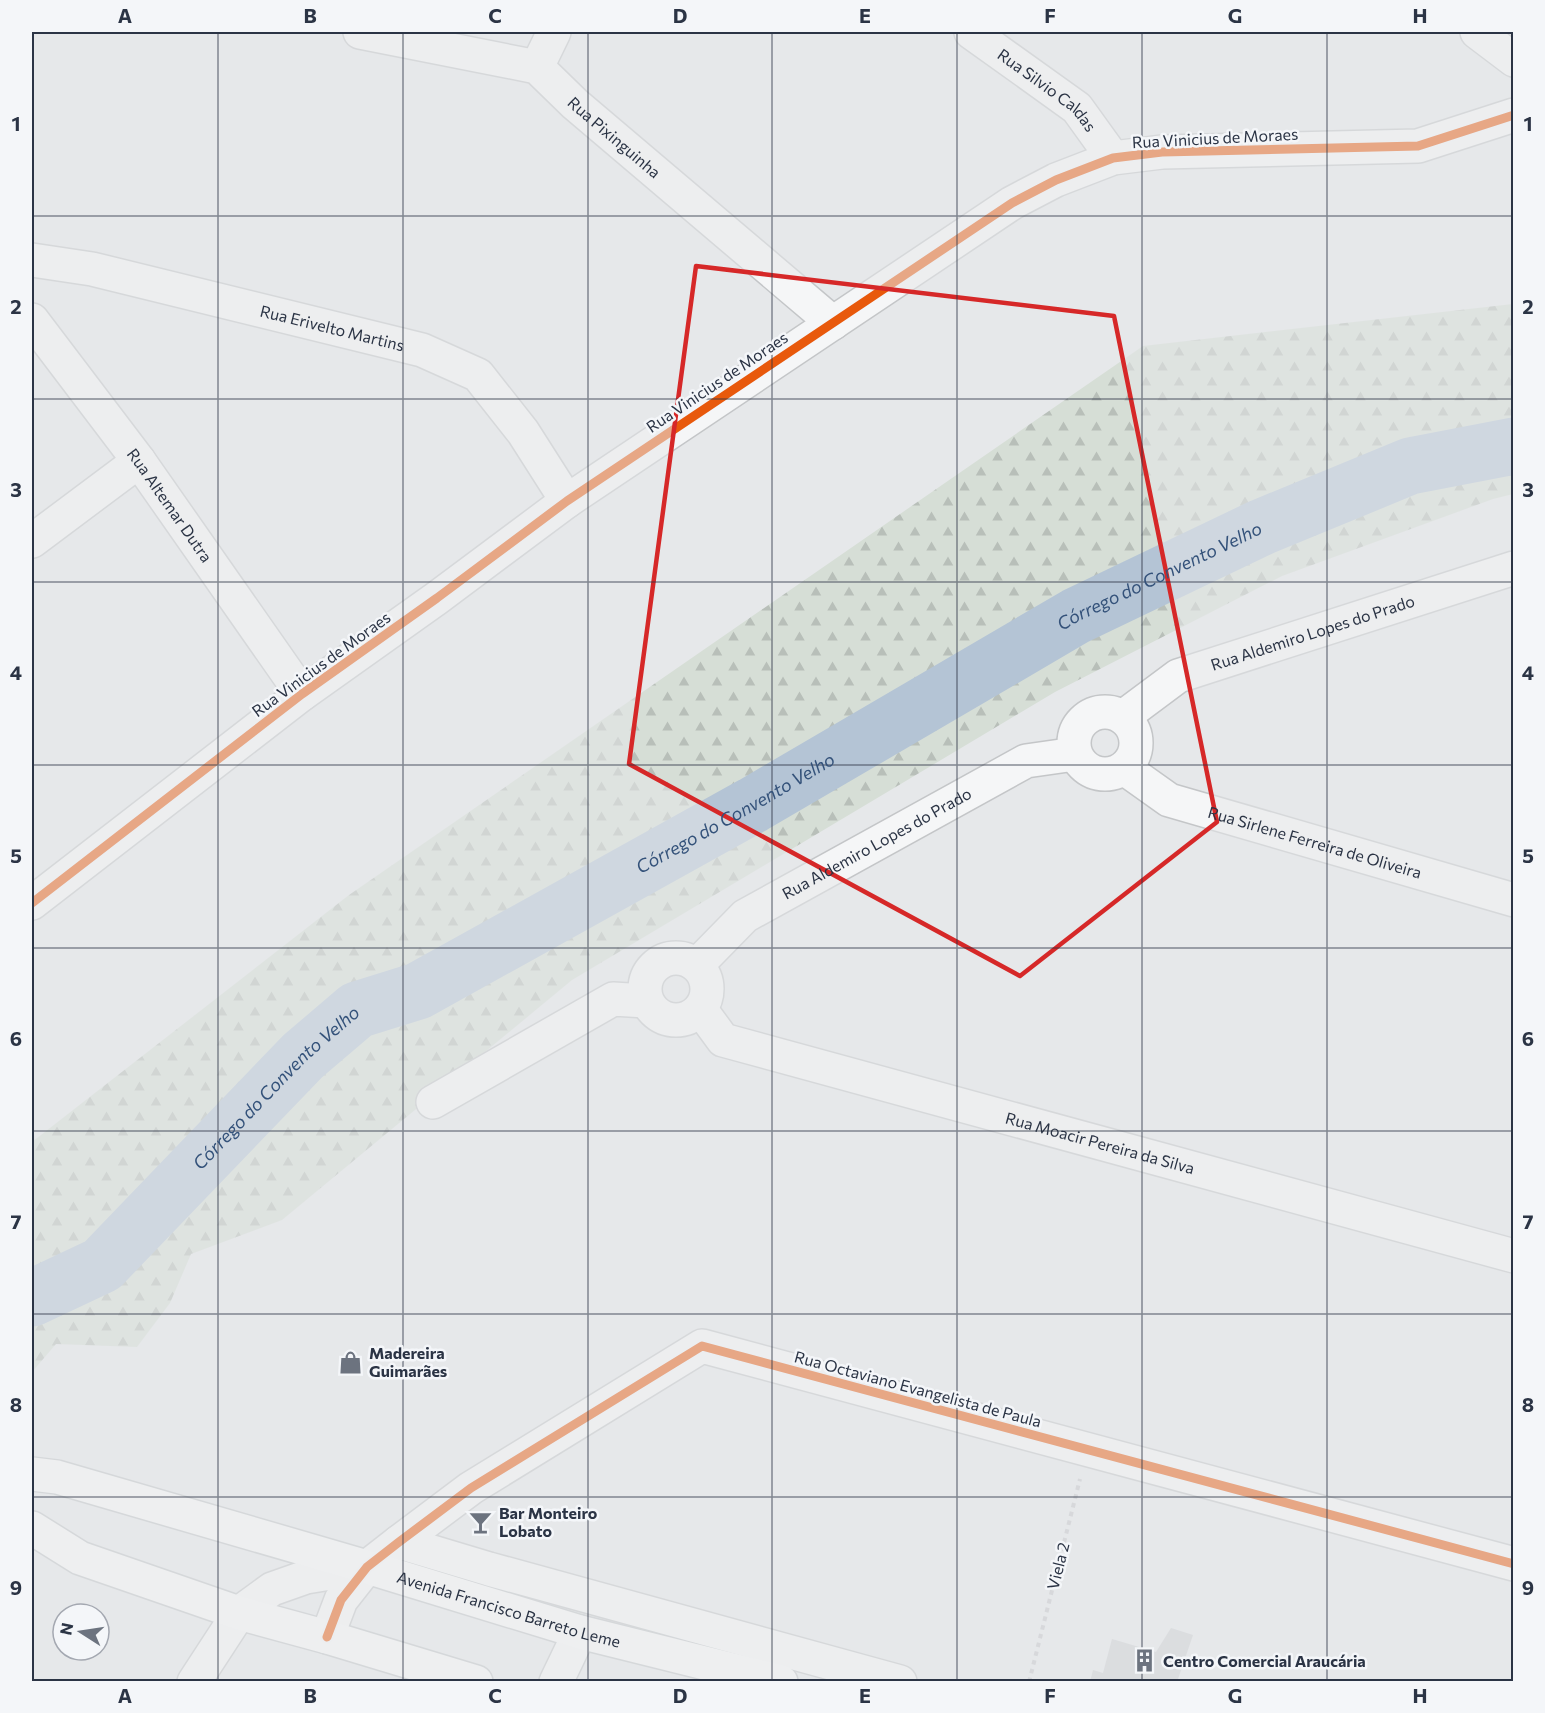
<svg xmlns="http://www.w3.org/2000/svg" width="1545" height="1713" font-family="Commissioner,sans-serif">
  <defs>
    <pattern id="forest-firs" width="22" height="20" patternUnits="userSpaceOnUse" patternTransform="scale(1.5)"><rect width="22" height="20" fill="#d6ded6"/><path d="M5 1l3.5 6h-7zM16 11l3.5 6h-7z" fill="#b8bfb9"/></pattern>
  </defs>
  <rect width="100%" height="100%" fill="#e6e8ea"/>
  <!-- forest -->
  <polygon fill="url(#forest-firs)" points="1513,304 1513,494 1493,499 1282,576 1055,692 572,980 282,1220 191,1254 170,1303 137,1347 56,1344 32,1372 32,1142 349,895 1143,346"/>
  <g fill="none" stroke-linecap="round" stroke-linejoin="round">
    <!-- river -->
    <path stroke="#b4c4d5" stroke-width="57" id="s1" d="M32,1298L102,1265L303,1056L357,1010L418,991L753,805L1076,616L1262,527L1410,466L1514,446"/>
  </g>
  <!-- building -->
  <polygon fill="#ced0d3" points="1171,1628 1193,1635 1177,1682 1090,1682 1093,1670 1103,1673 1112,1639 1156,1652"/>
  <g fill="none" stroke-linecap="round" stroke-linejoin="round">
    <defs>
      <g id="minor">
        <path id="s2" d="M360,32L537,67L575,104L833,323"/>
        <path id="s3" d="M971,32L1077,108L1113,158"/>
        <polyline points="1477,32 1514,60"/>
        <polyline points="537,67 554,32"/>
        <path id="s4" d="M32,260L92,269L422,350L478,375L523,432L567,501"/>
        <path id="s5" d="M32,320L139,461L302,694"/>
        <polyline points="32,541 139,461"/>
        <circle cx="1105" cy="743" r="31"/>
        <path id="s6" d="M1123,717L1178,676L1514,568"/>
        <path id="s7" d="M1124,768L1169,800L1514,900"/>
        <polyline points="32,903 302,694 437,598 567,501 1012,203 1056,180 1113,158 1162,152 1418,146 1514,115"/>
        <circle cx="676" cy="989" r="31"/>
        <path id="s8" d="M697,965L745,916L1026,761L1075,754"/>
        <path id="s9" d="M701,1010L723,1040L1514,1256"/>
        <polyline points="433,1102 613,999 646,1001"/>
        <polyline points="399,1542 489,1569 900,1682"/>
        <polyline points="327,1637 341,1600 367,1567 399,1542 471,1488 702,1346 1514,1564"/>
        <polyline points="194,1682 239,1613 272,1589 306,1577 367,1567"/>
        <polyline points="556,1682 580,1632"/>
      </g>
      <g id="major">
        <path id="s10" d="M32,1474L57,1477L367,1567L580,1632L781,1682"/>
        <polyline points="32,1528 80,1558 239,1613 327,1637 476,1682"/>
      </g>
    </defs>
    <!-- minor casing -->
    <use href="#minor" stroke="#c4c6c8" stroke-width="36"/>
    <!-- major casing -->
    <use href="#major" stroke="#c2c5c8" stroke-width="36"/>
    <!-- path -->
    <polyline stroke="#c5c6ca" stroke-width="4" stroke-dasharray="4.5 4.5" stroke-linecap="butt" points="1029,1682 1080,1479"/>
    <!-- minor -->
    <use href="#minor" stroke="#f5f6f7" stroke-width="33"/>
    <!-- major -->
    <use href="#major" stroke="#f8f8f8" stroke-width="33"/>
    <defs>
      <g id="cycleway">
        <polyline points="32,903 302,694 437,598 567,501 1012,203 1056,180 1113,158 1162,152 1418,146 1514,115"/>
        <polyline points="327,1637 341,1600 367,1567 399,1542 471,1488 702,1346 1514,1564"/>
      </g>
    </defs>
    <!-- cycleway casing -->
    <use href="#cycleway" stroke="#f4f6f9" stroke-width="13"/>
    <!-- cycleway -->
    <use href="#cycleway" stroke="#e8590c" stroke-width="9"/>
  </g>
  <!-- marked area -->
  <path d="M0 0H1545V1713H0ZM696,266L1114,316L1217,822L1020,976L629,764Z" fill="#e6e8ea" fill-opacity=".55" fill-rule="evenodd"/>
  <path fill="none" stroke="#d62828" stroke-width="4.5" stroke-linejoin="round" d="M696,266L1114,316L1217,822L1020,976L629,764Z"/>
  <!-- grid -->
  <path fill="none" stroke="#2b3445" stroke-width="1.5" stroke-opacity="0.55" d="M218,32V1682M403,32V1682M588,32V1682M772,32V1682M957,32V1682M1142,32V1682M1327,32V1682M32,216H1514M32,399H1514M32,582H1514M32,765H1514M32,948H1514M32,1131H1514M32,1314H1514M32,1497H1514"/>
  <!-- icons -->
  <defs>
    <symbol id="shop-bare" viewBox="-9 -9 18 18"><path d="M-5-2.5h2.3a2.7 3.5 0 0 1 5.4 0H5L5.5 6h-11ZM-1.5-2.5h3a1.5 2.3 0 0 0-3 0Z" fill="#6c737f" stroke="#f4f6f9" stroke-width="2.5" paint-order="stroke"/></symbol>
    <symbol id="bar-bare" viewBox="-9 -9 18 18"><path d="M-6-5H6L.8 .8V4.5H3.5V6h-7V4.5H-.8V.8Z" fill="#6c737f" stroke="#f4f6f9" stroke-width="2.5" paint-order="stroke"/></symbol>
    <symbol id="building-bare" viewBox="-9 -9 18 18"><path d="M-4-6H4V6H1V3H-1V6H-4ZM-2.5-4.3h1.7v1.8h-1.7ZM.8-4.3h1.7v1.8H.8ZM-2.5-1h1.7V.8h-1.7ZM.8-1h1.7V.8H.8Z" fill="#6c737f" stroke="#f4f6f9" stroke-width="2.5" paint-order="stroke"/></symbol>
  </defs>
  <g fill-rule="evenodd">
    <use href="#shop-bare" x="334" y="1346" width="33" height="33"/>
    <use href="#bar-bare" x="464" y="1506" width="33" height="33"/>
    <use href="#building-bare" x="1128" y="1644" width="33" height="33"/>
  </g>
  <g text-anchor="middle" stroke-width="5" stroke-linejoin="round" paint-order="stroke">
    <!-- street labels -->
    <g font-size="16" fill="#2b3445" stroke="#f4f6f9">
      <text dy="6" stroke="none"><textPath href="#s3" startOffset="96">Rua Silvio Caldas</textPath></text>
      <text dy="6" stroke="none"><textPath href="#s2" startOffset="285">Rua Pixinguinha</textPath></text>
      <text transform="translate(1215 138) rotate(-3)" y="6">Rua Vinicius de Moraes</text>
      <text dy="6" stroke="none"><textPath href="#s4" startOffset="308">Rua Erivelto Martins</textPath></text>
      <text transform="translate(717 382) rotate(-34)" y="6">Rua Vinicius de Moraes</text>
      <text dy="6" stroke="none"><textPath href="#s5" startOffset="231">Rua Altemar Dutra</textPath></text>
      <text dy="6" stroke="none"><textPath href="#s6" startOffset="210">Rua Aldemiro Lopes do Prado</textPath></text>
      <text transform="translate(321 664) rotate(-36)" y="6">Rua Vinicius de Moraes</text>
      <text dy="6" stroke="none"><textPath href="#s7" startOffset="207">Rua Sirlene Ferreira de Oliveira</textPath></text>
      <text dy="6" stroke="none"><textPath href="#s8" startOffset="219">Rua Aldemiro Lopes do Prado</textPath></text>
      <text dy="6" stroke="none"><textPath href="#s9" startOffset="428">Rua Moacir Pereira da Silva</textPath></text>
      <text transform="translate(918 1389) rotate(15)" y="6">Rua Octaviano Evangelista de Paula</text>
      <text transform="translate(1058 1566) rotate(-76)" y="6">Viela 2</text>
      <text dy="6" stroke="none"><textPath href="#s10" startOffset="496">Avenida Francisco Barreto Leme</textPath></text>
    </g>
    <!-- poi labels -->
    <g font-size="16" font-weight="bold" fill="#2b3445" stroke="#f4f6f9" text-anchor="start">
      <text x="369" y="1359">Madereira<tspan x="369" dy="18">Guimarães</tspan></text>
      <text x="499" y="1519">Bar Monteiro<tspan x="499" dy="18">Lobato</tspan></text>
      <text x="1163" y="1667">Centro Comercial Araucária</text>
    </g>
    <!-- water labels -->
    <g font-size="18" font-style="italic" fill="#34527a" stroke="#f4f6f9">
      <text dy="6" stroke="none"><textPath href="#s1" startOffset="1352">Córrego do Convento Velho</textPath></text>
      <text dy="6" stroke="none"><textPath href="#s1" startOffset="866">Córrego do Convento Velho</textPath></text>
      <text dy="6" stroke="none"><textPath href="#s1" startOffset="326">Córrego do Convento Velho</textPath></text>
    </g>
  </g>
  <!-- border -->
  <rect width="1545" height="1713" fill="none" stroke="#f4f6f9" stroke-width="66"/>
  <!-- north arrow -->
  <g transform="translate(81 1632) rotate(282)"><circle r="28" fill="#f4f6f9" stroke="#a4a8b1" stroke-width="1.5"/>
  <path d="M0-4.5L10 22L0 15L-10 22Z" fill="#6c737f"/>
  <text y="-9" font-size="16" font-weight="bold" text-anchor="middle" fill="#2b3445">N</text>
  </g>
  <rect x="33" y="33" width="1479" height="1647" fill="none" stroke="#2b3445" stroke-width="2"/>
  <g font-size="20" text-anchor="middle" font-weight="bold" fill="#2b3445">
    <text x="125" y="23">A</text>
    <text x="310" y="23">B</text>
    <text x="495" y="23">C</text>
    <text x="680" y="23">D</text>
    <text x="865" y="23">E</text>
    <text x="1050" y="23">F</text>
    <text x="1235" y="23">G</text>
    <text x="1420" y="23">H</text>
    <text x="16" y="131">1</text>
    <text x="1528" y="131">1</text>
    <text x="16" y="314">2</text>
    <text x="1528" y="314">2</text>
    <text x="16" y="497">3</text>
    <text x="1528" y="497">3</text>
    <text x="16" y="680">4</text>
    <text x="1528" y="680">4</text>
    <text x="16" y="863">5</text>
    <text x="1528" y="863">5</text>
    <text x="16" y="1046">6</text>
    <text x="1528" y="1046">6</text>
    <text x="16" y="1229">7</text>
    <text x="1528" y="1229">7</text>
    <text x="16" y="1412">8</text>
    <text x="1528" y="1412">8</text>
    <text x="16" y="1595">9</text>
    <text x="1528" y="1595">9</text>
    <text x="125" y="1703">A</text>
    <text x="310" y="1703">B</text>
    <text x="495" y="1703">C</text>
    <text x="680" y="1703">D</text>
    <text x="865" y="1703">E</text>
    <text x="1050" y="1703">F</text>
    <text x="1235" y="1703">G</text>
    <text x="1420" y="1703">H</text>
  </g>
</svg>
